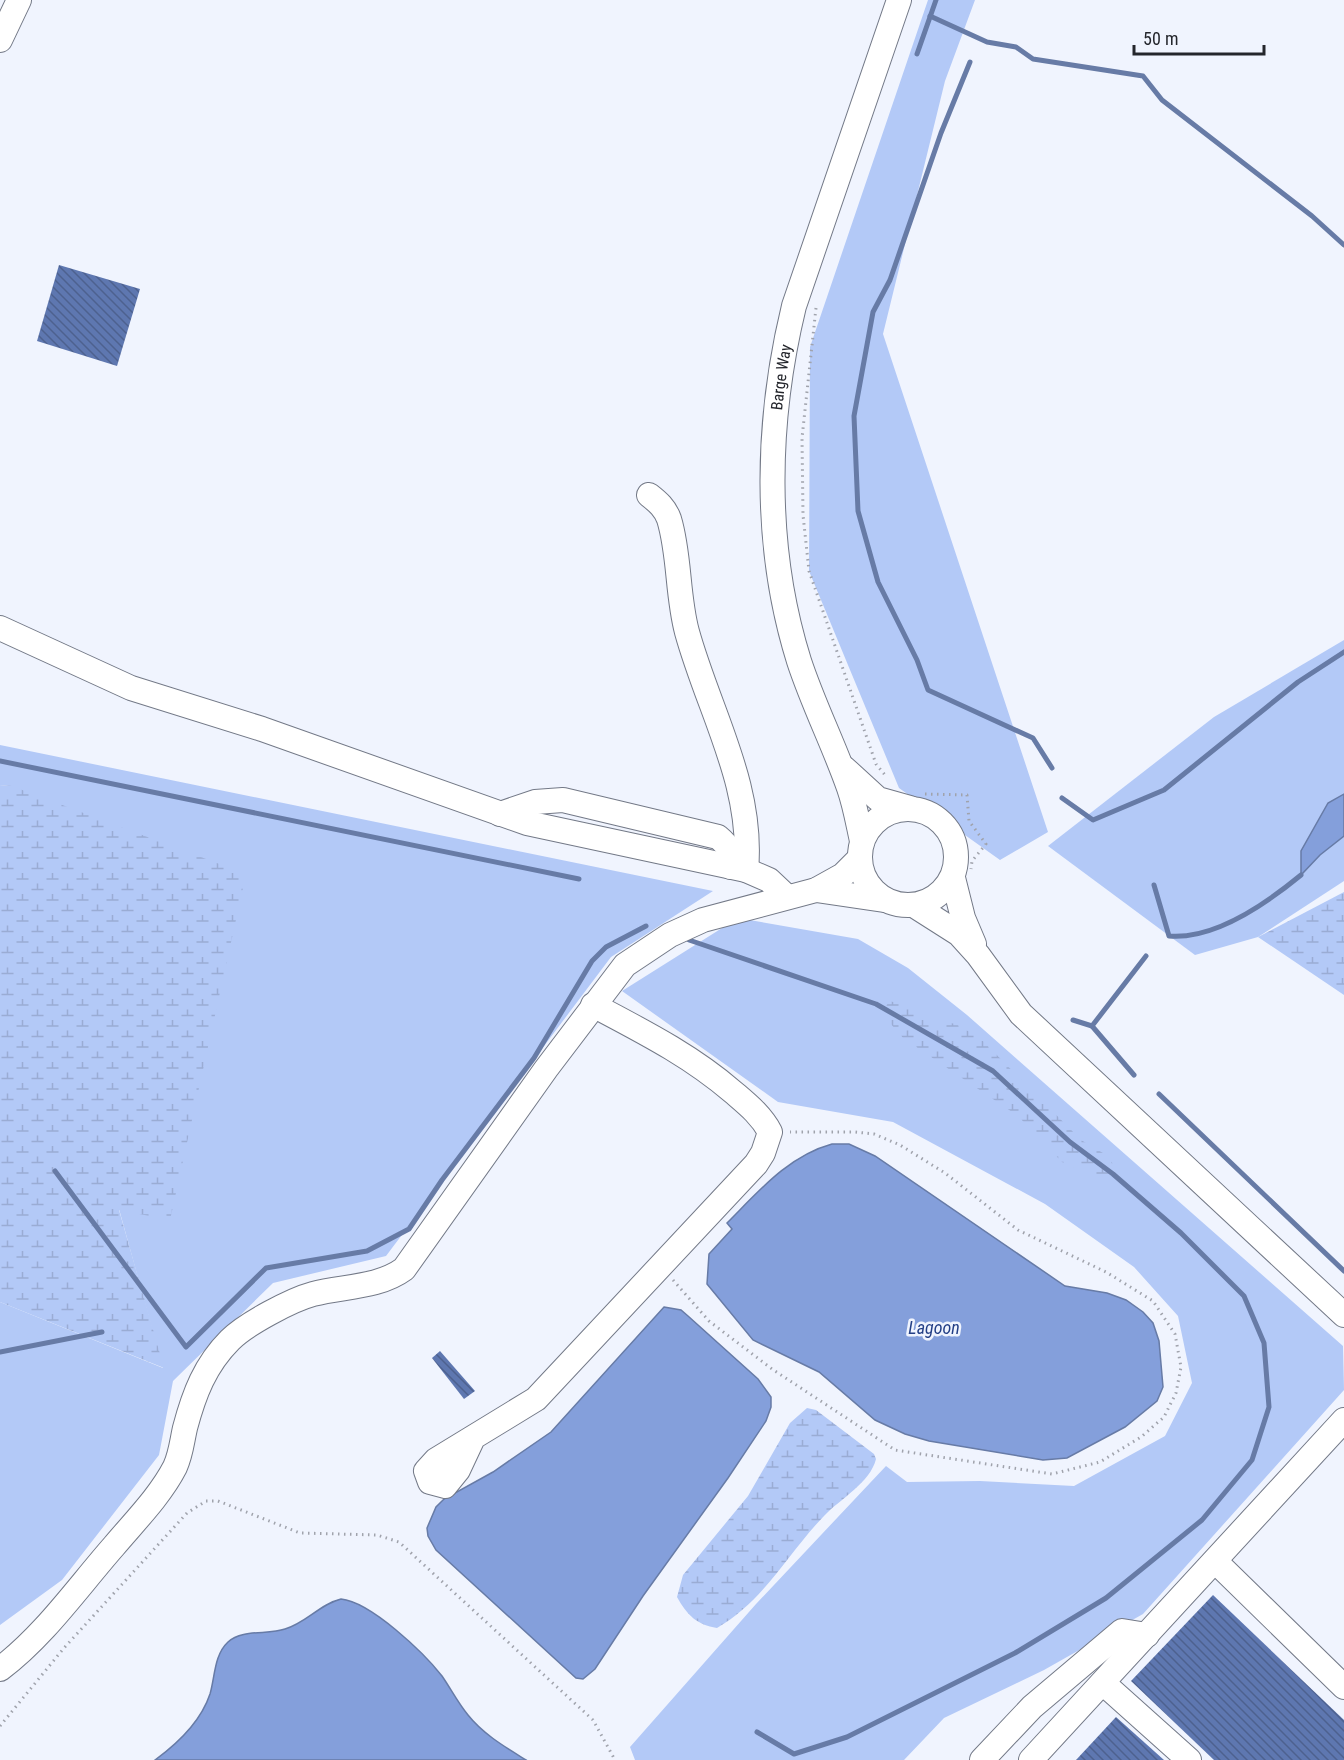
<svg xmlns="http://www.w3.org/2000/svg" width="1344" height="1760" font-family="'Roboto Condensed',sans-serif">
  <defs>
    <pattern id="wetland-marsh" width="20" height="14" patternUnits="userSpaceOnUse" patternTransform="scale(1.5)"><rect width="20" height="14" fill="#b3c9f7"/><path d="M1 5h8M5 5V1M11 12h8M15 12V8" fill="none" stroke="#9aacd4"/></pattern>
    <pattern id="building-back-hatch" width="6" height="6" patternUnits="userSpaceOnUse" patternTransform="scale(1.5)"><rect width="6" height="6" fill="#5e77b0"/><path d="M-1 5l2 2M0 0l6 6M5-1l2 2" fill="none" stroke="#4d618f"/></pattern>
  </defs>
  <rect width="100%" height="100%" fill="#f0f4fe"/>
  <!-- grass -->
  <g fill="#b3c9f7">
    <polygon points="928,0 975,0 945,81 883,334 1048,832 1000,860 899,788 809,571 810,347"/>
    <polygon points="1344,640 1344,881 1258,937 1195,955 1048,846 1214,717"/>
    <polygon points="0,745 713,891 611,957 386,1256 273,1283 173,1381 159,1455 62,1580 0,1625 0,1302 163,1368 119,1209 170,1219 9,785 0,786"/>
    <polygon points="738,918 858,939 908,968 967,1015 1343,1346 1344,1390 1143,1614 1044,1670 944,1718 904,1760 635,1760 630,1747 756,1604 886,1466 907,1482 980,1481 1074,1486 1165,1436 1192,1383 1178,1316 1134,1267 1045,1204 893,1122 778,1102 622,991"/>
  </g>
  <!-- wetland -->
  <g fill="url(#wetland-marsh)">
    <polygon points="9,785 246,874 170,1220 119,1210 164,1368 0,1302 0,786"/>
    <polygon points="1344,892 1344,995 1258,937"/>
    <polygon points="890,1001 905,1006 928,1019 956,1024 980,1038 1081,1140 1108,1156 1114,1166 1112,1177 1103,1180 1062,1162 1018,1116 903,1038 890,1023 884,1008"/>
    <path d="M807,1408L816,1410L874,1454L876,1459C870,1483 841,1498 824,1516C788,1553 764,1601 717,1628C697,1625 687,1615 677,1597L683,1575L748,1496L790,1423Z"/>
  </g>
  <!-- water -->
  <g fill="#849fdb" stroke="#677ba6" stroke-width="1.5">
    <polygon points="1344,794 1344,836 1320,855 1301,875 1301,851 1328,803"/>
    <path d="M832,1144H849L875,1156L1065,1286L1107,1293L1126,1300L1143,1312L1153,1323L1159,1341L1163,1387L1157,1401L1125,1427L1067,1458L1043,1460L929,1441L905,1434L875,1420L819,1372L753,1340L707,1284L709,1254L732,1229L727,1223C758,1192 788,1156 832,1144Z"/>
    <polygon points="664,1307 681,1310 688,1316 758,1379 771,1397 771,1407 766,1421 728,1478 643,1596 595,1669 583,1679 576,1678 436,1550 428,1536 427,1528 436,1507 444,1499 493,1472 551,1432"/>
    <path d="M341,1599C371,1602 424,1653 442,1676C451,1689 458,1703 468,1715C483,1734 505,1747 526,1760H155C177,1744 201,1721 210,1694C215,1677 214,1655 228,1642C242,1629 268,1635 285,1629C306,1623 320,1604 341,1599Z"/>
  </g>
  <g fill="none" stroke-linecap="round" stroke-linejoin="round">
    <!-- stream -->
    <g stroke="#677ba6" stroke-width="5">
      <polyline points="930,16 987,42 1016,47 1033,59 1143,76 1162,100 1312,216 1344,245"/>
      <polyline points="917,54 936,0"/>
      <polyline points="970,62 941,133 890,280 873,312 854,416 858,511 878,582 917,660 928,690 1033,738 1052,768"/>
      <polyline points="0,761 579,879"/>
      <polyline points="1062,798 1093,820 1164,790 1298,682 1344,652"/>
      <path d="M1154,885L1169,936C1215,940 1267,903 1301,875"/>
      <polyline points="689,940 876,1004 993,1071 1070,1142 1113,1174 1181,1233 1244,1296 1264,1343 1269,1407 1252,1460 1202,1520 1106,1598 1015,1653 847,1737 794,1754 757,1732"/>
      <polyline points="1073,1020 1092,1026"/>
      <polyline points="1134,1075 1092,1026 1146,956"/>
      <polyline points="1159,1094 1344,1271"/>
      <polyline points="55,1171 186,1347 266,1268 367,1251 409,1229 442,1180 534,1058 592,961 606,947 646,926"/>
      <polyline points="0,1352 102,1332"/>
    </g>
  </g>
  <!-- building -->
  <g fill="url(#building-back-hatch)">
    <polygon points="59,265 140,289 117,366 37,341"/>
    <polygon points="440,1351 475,1391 464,1399 432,1358"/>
    <polygon points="1213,1595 1344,1720 1344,1760 1214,1760 1131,1681"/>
    <polygon points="1116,1717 1164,1760 1076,1760"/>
  </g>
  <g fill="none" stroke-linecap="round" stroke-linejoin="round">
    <defs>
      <g id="minor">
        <polyline points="0,40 19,0"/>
        <path d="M649,495C658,502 665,508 669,519C680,555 677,595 687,632C709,712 754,785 746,870"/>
        <polyline points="0,628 131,688 262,729 527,823 746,870 769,880 786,896"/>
        <polyline points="844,768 878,799 910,808"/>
        <circle cx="908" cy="857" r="48"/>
        <path d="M500,814L535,802L563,800L718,837C729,846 732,852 731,867"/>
        <path id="s1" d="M862,841C858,823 855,805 849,788C834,745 813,704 799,661C763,546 766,421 794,306L899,0"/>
        <polyline points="953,878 963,918 974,944"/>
        <polyline points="816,890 884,900"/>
        <polyline points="915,906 959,934 978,955 1021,1014 1344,1315"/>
        <path d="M473,1438L458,1470L445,1486L430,1482L426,1471L436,1460L536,1399L756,1164L763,1153L770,1132C761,1115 747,1104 733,1092C690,1055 642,1031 593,1005"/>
        <polyline points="1215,1561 1344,1687"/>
        <path d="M0,1669C44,1636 78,1587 114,1546C135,1521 160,1496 175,1467C181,1454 182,1441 185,1428C194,1394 205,1365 230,1340C246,1324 291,1300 313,1294C343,1286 378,1288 404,1269L546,1069L625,965L670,935L703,920L816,890L843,875L859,859"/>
        <polyline points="1103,1683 1189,1760"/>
        <polyline points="982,1760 1032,1707 1122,1631 1147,1635"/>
        <polyline points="1031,1760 1344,1420"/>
      </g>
    </defs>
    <!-- minor casing -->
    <use href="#minor" stroke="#737987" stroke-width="26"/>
    <!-- path -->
    <g stroke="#a0a3ac" stroke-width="3" stroke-dasharray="1.5 4.5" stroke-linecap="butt">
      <polyline points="816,308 802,438 803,515 809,571 876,764 885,775"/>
      <polyline points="925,794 967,795 969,821 986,844 972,861 971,869"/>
      <polyline points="673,1280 709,1321 772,1369 895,1450 1052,1474 1100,1462 1141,1437 1164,1417 1176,1393 1181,1367 1175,1334 1153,1301 1106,1272 1018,1230 945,1173 900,1145 874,1134 855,1132 790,1132"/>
      <polyline points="0,1726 64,1648 187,1513 206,1501 218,1501 300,1533 377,1535 399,1542 593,1720 615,1760"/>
    </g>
    <!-- minor -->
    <use href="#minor" stroke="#fff" stroke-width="24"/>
  </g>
  <g text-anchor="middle" stroke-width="5" stroke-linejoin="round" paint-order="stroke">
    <!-- street labels -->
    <g font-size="16" fill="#24262c" stroke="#f0f4fe">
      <text dy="6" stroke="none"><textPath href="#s1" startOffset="478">Barge Way</textPath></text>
    </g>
    <!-- water labels -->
    <g font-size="18" font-style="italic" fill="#233f86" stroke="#f0f4fe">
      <text x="934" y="1334">Lagoon</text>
    </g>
  </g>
  <!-- scale -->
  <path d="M1134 45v9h130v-9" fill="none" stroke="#24262c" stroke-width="3"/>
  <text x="1143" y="45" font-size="18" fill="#24262c" stroke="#f0f4fe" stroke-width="4.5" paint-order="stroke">50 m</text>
</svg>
